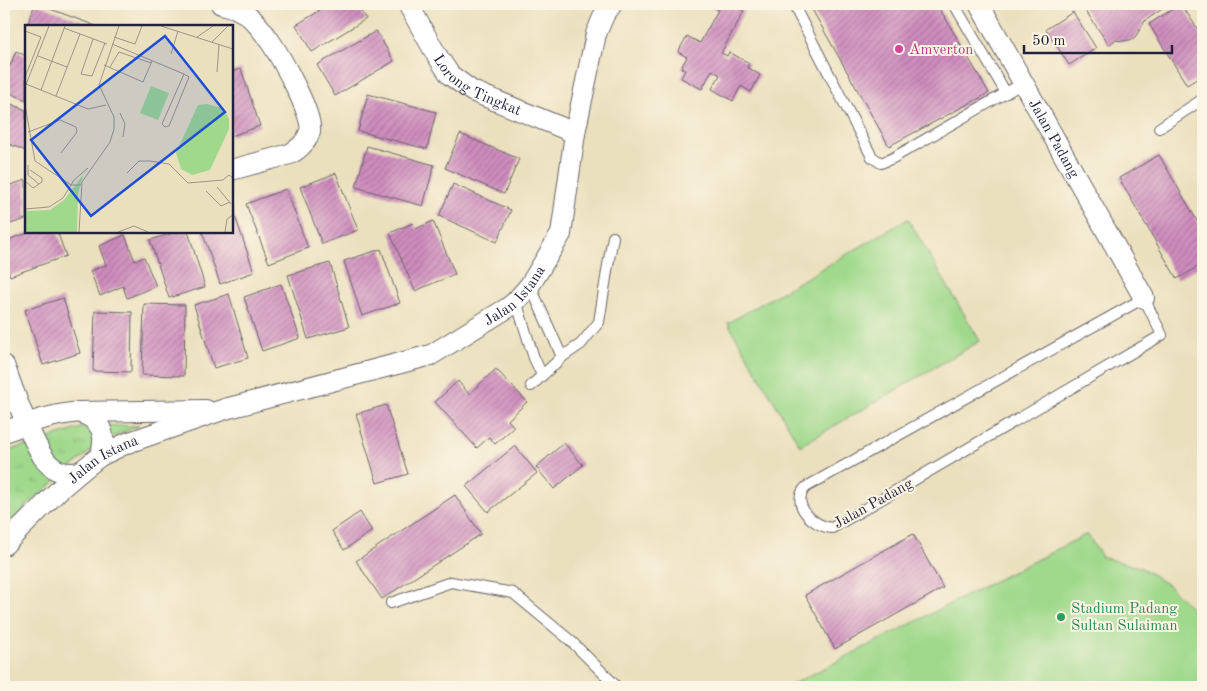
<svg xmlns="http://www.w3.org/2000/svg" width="1207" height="691" font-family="'Old Standard TT',serif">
  <defs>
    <pattern id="grass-tufts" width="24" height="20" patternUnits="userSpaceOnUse" patternTransform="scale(1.25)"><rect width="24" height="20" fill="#a0d98c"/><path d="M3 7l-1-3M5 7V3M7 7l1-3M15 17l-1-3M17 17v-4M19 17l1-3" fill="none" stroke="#8aba7a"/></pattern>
    <pattern id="building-hatch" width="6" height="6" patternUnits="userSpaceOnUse" patternTransform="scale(1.25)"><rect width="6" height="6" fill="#cf8dbe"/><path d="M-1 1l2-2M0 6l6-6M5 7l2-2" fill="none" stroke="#a8739c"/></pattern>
  </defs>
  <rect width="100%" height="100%" fill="#fcf5e5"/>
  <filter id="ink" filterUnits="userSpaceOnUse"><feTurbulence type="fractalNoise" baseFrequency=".02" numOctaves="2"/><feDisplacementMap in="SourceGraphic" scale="10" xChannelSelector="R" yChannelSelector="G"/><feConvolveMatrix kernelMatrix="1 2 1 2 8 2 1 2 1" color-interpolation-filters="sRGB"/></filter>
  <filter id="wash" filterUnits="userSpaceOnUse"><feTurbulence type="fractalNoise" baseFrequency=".0096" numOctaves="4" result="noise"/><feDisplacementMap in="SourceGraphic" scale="20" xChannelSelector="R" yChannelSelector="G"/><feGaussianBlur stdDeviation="1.12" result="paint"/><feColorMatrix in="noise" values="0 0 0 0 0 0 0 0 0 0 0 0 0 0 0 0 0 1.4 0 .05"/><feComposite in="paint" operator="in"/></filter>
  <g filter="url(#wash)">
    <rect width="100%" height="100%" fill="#ebe0be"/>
    <!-- grass -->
    <polygon fill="url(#grass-tufts)" stroke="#617e64" points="91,425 139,426 102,441 23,509 4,533 4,452"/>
    <!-- garden -->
    <g fill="#a0d98c" stroke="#617e64">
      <polygon points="908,219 980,341 800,446 728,323"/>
      <polygon points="1087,534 1102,557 1142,568 1168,585 1189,606 1203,628 1203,687 787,687"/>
    </g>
    <g id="blocks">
      <!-- building -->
      <g fill="url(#building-hatch)">
        <polygon points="35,4 37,4 96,26 27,26"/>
        <polygon points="331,4 356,4 366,19 312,52 296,25"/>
        <polygon points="707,4 731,4 744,11 721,53 727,56 729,52 749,63 747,67 760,75 751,92 741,86 733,101 712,89 720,75 712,70 702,89 681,78 685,70 681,68 687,57 678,52 687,36 700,43 718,10"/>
        <polygon points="809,4 937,4 989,93 889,146"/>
        <polygon points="1081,4 1163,4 1165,7 1145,21 1134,39 1124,41 1115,40 1109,45"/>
        <polygon points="1181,4 1203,37 1203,75 1187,85 1149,24"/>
        <polygon points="1073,12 1096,48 1069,65 1046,29"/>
        <polygon points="376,31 394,61 335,96 317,65"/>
        <polygon points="16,51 26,56 26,100 4,90 4,81"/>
        <polygon points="241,69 260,126 231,136 231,72"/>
        <polygon points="368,94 436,112 427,149 358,131"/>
        <polygon points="4,101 26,110 26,151 4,142"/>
        <polygon points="460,134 519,159 504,194 445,168"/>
        <polygon points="367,146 434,165 423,206 356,187"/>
        <polygon points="1159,155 1203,231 1203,264 1177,279 1119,178"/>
        <polygon points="336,173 358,230 322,244 300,187"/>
        <polygon points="26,180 26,219 4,226 4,187"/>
        <polygon points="453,184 511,210 497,242 439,216"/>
        <polygon points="286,189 308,248 269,263 246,204"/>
        <polygon points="232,207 254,272 220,284 202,231 231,231"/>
        <polygon points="433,221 455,274 415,291 390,233 413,223 416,229"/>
        <polygon points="34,231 57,231 66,256 10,276 4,259 4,241"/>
        <polygon points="180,231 188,231 205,287 169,298 150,240"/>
        <polygon points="125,235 135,261 144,257 156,286 127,298 123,286 100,296 90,271 106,265 99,246"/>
        <polygon points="381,249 400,303 362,316 344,261"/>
        <polygon points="330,263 349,327 308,339 288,275"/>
        <polygon points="281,284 300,338 262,351 244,297"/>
        <polygon points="229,294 248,358 214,368 194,305"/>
        <polygon points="63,298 80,353 43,365 25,310"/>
        <polygon points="144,304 185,305 184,376 142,375"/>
        <polygon points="95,311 132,312 131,372 93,371"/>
        <polygon points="496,369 527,402 508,420 514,427 495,444 489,437 477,448 435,402 458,381 469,394"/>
        <polygon points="386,405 408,474 377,483 356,414"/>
        <polygon points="564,443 583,465 554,489 536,467"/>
        <polygon points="515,446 537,473 488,512 466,486"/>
        <polygon points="455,495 481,534 382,599 356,561"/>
        <polygon points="360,512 372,531 344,550 332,531"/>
        <polygon points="913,534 943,588 835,649 805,595"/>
      </g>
    </g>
  </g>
  <g filter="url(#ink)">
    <use href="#blocks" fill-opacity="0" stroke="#686469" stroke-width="1"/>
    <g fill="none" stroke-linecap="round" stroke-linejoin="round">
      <defs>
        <g id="lane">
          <polyline points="793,4 872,157 881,163 893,158 1023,83"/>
          <polyline points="954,4 1006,93"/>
          <polyline points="1159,128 1203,99"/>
          <polyline points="530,285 562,357"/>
          <path d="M1144,298L1162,335L832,528C814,527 789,504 806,487Z"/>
          <polyline points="516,301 534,358 542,375"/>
          <polyline points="531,386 562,357 581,344 599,322 608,265 613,237"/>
          <polyline points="391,603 451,582 513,593 571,641 617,687"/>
        </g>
        <g id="street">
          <path d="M221,4C232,6 244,11 252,19C257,24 263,31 267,37C278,52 314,115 310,131C307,142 299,149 290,154L231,170"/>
          <path id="s1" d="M408,4L436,54L450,75L472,91L575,133"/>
          <path id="s2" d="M979,4L1144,298"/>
          <path d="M4,365C14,392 23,419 36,444C40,452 44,461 51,466C60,474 70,474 80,472"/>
          <path d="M78,412C101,419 108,434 100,456"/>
          <path d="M4,432C28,422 52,415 78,412L206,410"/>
          <path id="s3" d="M4,545L61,488L80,472L100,456L127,443L225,409L431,355L509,307L516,301L530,285L561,234L575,133L596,34L604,15L612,4"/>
        </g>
      </defs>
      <!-- lane casing -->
      <use href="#lane" stroke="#686469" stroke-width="12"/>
      <!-- street casing -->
      <use href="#street" stroke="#686469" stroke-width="22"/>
      <!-- lane -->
      <use href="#lane" stroke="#fff" stroke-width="10"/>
      <!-- street -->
      <use href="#street" stroke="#fff" stroke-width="20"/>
    </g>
  </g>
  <!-- markers -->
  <circle fill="#d1479c" stroke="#fcf5e5" stroke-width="2" cx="899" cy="49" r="5"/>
  <circle fill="#2e9e5b" stroke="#fcf5e5" stroke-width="2" cx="1061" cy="617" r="5"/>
  <g text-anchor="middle" stroke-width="4" stroke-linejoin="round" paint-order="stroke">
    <!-- hotel labels -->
    <g font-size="15" fill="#b23c85" stroke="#fcf5e5" text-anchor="start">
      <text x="909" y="54">Amverton</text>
    </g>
    <!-- street labels -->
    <g font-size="15" fill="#22223b" stroke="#fcf5e5">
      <text dy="5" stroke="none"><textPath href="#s1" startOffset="111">Lorong Tingkat</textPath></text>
      <text dy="5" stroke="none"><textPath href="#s2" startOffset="154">Jalan Padang</textPath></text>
      <text dy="5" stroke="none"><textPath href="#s3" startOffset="581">Jalan Istana</textPath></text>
      <text dy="5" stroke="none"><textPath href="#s3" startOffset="132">Jalan Istana</textPath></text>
      <text transform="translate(873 503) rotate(-29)" y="5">Jalan Padang</text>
    </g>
    <!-- leisure labels -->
    <g font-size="15" fill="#27864d" stroke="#fcf5e5" text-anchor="start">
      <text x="1071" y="613">Stadium Padang<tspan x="1071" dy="17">Sultan Sulaiman</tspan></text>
    </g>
  </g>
  <!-- overview -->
  <g transform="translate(25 25)">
    <rect width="208" height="208" fill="#ebe0be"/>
    <path d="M58,150L53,169L52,207H0V186L25,185L39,175Z" fill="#a0d98c"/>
    <path d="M126,61L144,68L133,95L115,88ZM182,79L199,84L204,94V104L185,145L167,150L156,144L151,128L173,80Z" fill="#a0d98c"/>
    <path fill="none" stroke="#9b948a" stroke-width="1" d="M136,1L208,24M39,3L82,19M0,6L16,12M89,12L110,19L117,1M172,12L188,1M68,14L56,49L67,51L80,18M187,17L203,1M87,19L159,49L164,52L144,101L140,102L137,99L159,49M146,29L153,6M13,31L42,42M79,40L118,57L127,36M85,42L94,27L126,38M192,47L194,20M0,52L16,12M1,59L63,84L81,80M0,62L24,1M16,65L40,1M31,71L55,9M0,80L10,136L46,160H56M95,88L100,99L98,112M3,107L35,95L51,102L52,107L36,128M3,140V150L14,159M102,148L114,136H125L144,139L163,158L198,155L204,150L208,153M0,156L8,163L17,157V153L5,145M192,162L206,179M181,166L196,181L205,177M0,184L24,182L38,173L49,155L63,143M54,207L57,157L85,117L89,104V92L74,60L94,1M93,207L109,201L123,207M200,207L202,194L208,190"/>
    <path fill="#1d4ed8" fill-opacity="0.15" stroke="#1d4ed8" stroke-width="2.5" d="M140,11L200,87L66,191L6,115Z"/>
    <rect width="208" height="208" fill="none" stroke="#22223b" stroke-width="2.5"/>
  </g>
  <!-- margin -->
  <rect width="1207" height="691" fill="none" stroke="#fcf5e5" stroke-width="20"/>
  <!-- scale -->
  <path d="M1024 45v8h148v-8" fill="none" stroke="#22223b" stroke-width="2.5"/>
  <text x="1032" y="45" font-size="15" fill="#22223b" stroke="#fcf5e5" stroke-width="4" paint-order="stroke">50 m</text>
</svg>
